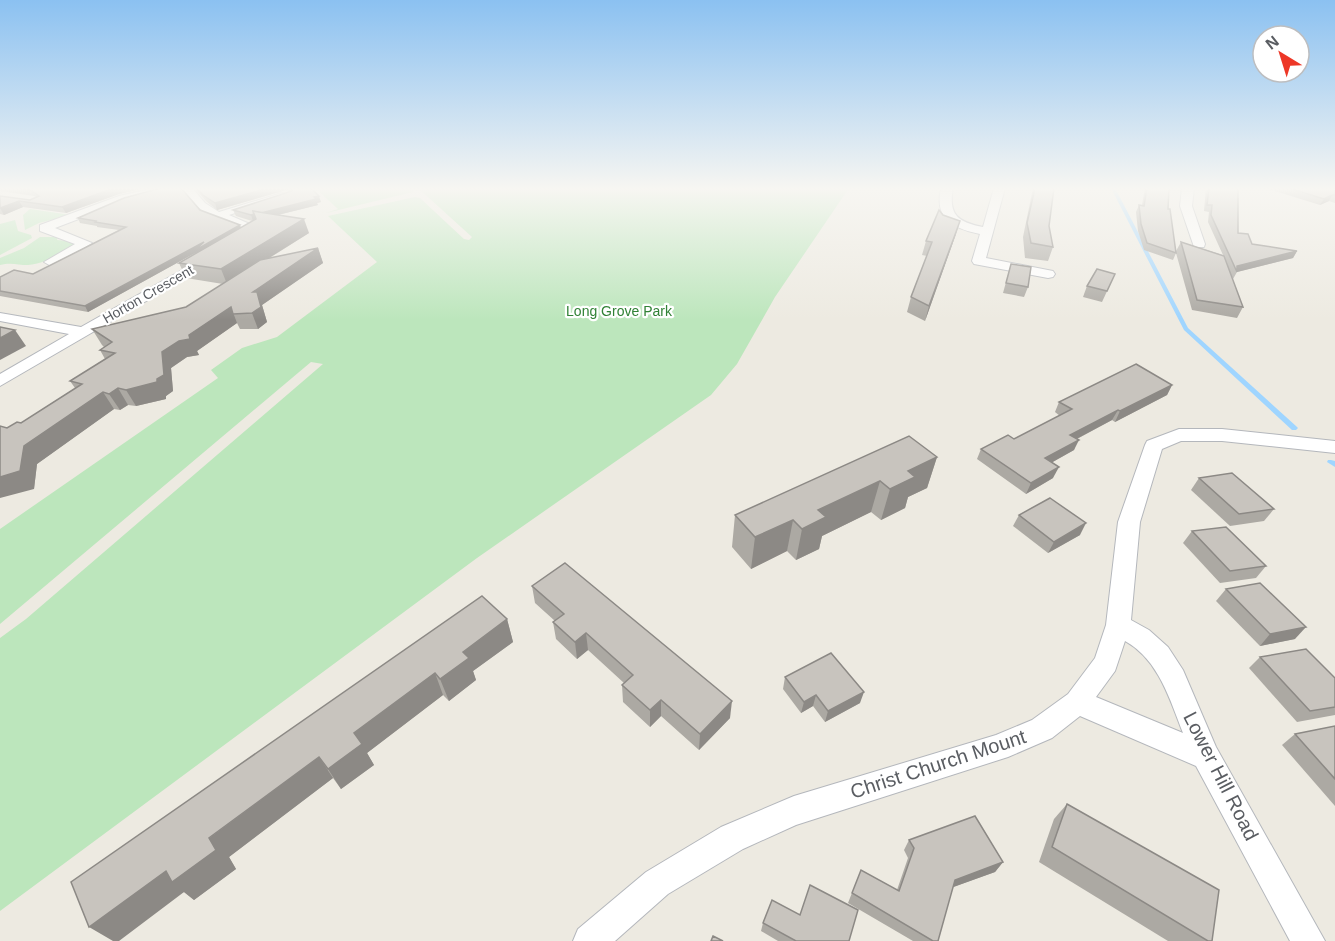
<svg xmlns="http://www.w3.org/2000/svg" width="1335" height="941" font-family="Arial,sans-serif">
  <rect width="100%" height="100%" fill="#edeae1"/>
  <!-- green -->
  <g fill="#bce6bc">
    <polygon points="315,188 409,188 413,192 326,213 338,209"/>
    <polygon points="418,188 849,188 775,297 737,364 711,395 477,558 0,911 0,638 26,619 323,364 311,362 0,624 0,529 218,378 211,370 242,348 277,337 377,262 328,216 415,197 420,198 464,239 469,240 472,237"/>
    <polygon points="30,209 71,215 39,223 25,230 23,215"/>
    <polygon points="15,220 18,231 31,235 32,238 0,255 0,224"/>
    <path d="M40,237H58L57,240L80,242C64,251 46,264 28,265C18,265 11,262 0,265V258L24,248Z"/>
  </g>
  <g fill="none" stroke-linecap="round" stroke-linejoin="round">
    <!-- stream -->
    <g fill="#9fd5ff" fill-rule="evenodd">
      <polygon points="1111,188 1115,188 1188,328 1296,426 1298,428 1296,430 1292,430 1184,330"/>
      <polygon points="1328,460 1331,460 1335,461 1335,467 1327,462"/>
    </g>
    <defs>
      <g id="street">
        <polygon points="155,188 177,188 126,201 55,228 92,243 56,265 51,266 44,262 75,244 40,231 40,225 119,196"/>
        <path d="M181,188H192L205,203L219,212L282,193L288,196L229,215L259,228L258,234L243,242L237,238L247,230C217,218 200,216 181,188Z"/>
        <path d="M941,188H953C948,215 958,222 983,227L994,188H1005L986,258L1053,271L1055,274L1053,277L1048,278L974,264L972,261L980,234C953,228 934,220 941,188Z"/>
        <polygon points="1182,188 1194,188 1192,206 1205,244 1204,247 1194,247 1193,244 1180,206"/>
        <polygon points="205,257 212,261 210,264 0,386 0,374 69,334 0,321 0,313 81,327"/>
        <path d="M1179,429H1222L1335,441V453L1222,441H1181L1162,449L1140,522L1131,620L1149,630L1168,647L1183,670L1216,747L1325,941H1290L1196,766L1080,716L1052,738L1008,757L796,825L743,849L668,894L615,941H573L578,929L646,872L721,827L794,796L996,735L1032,720L1068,694L1095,658L1106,625L1118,522L1145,445L1147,441ZM1125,641C1159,660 1170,700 1183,733L1096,697L1115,671Z"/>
      </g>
    </defs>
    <!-- street casing -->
    <use href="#street" stroke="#b4b7bc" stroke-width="2"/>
    <!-- street -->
    <use href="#street" fill="#fff" fill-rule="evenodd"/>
  </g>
  <!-- wall -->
  <g fill="#aca9a3">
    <polygon points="0,188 144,188 119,194 66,213 23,207 4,215 0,214 0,196 30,200 36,197 34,196 0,191"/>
    <polygon points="194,188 311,188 321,202 317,203 318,205 278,215 309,233 268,259 318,248 323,263 262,305 267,322 258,329 240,329 237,323 197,351 199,355 187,357 171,368 173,391 166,396 166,399 136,406 128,405 120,410 114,409 37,464 34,489 7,428 21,423 75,388 70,381 105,359 100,350 104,347 102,345 92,329 186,307 223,284 186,278 179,263 195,253 88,312 0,296 0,277 33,274 119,230 97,227 97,226 80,223 78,218 200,210 241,228 252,221 236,216 233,210 290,192 286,190 217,210 206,201"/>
    <polygon points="1033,188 1054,188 1049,226 1053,247 1048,261 1025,258 1023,237"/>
    <polygon points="1145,188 1169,188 1168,209 1176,251 1181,242 1223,255 1208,222 1209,212 1204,211 1206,188 1238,188 1238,233 1252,244 1297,251 1293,258 1237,272 1233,279 1228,268 1243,307 1237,318 1192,310 1176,253 1173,260 1144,250 1138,231 1136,212 1139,205 1142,205"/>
    <polygon points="1265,188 1335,188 1335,203 1329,201 1320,205"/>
    <polygon points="956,234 925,321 907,312 911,297 927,256 922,255 926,241"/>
    <polygon points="1011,264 1028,287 1024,297 1003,293"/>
    <polygon points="1115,274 1102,302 1083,297 1087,286"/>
    <polygon points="1172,385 1167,395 1115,422 1112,420 1077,439 1074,450 1051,463 1053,478 1026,494 977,459 981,449 1014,439 1060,416 1055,412 1059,402"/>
    <polygon points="937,457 927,488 908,497 905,508 881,520 871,512 822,536 819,549 796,560 787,551 751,569 732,547 735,515"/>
    <polygon points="1199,478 1274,509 1264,521 1230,526 1191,490"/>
    <polygon points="1019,515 1080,535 1048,553 1013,526"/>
    <polygon points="1192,531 1266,566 1256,578 1220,583 1183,543"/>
    <polygon points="532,586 730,718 699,750 661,716 650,727 623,702 622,685 624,683 588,650 577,659 556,639 553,622 555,621 535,603"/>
    <polygon points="1226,589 1295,639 1260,646 1216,601"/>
    <polygon points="507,619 513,642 473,671 476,680 449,701 443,695 367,753 374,765 341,789 333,778 229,857 236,869 194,900 184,892 89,927"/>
    <polygon points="1260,657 1335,678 1335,715 1297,722 1249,668"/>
    <polygon points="785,677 860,703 825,722 813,706 801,713 783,689"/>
    <polygon points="1335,726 1335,806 1282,745 1295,734"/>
    <polygon points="1067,804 1212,941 1168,941 1039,862 1054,819"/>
    <polygon points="909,840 1003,862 995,872 953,887 938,941 913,941 848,903 861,870 897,890 908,858 904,850"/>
    <polygon points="763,923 849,941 778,941 761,931"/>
  </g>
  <!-- shaded-wall -->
  <g fill="#8c8985">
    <polygon points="114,188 144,188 119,194 66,213 62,207"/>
    <polygon points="269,188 286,188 286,190 217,210 215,203"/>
    <polygon points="1332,195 1329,201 1320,205 1324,199"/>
    <polygon points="319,196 321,202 317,203 318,205 253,221 251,215"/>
    <polygon points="19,201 23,207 4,215 0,208"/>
    <polygon points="304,219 309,233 227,284 221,269"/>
    <polygon points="960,221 956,234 925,321 929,306"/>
    <polygon points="240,225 242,230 197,256 195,253 88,312 85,306 204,242"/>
    <polygon points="318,248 323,263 262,305 267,322 258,329 252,313 253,292"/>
    <polygon points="1297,251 1293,258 1237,272 1237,266"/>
    <polygon points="231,307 237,323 197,351 199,355 187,357 171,368 173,391 166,396 166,399 136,406 126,390 162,352"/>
    <polygon points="15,330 26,346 0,360 0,338"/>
    <polygon points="1172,385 1167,395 1115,422 1120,411"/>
    <polygon points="118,388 128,405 120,410 109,394"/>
    <polygon points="103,392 114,409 37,464 34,489 0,498 0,477 24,446"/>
    <polygon points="1118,410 1112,420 1065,445 1070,435"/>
    <polygon points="1079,440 1074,450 1040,469 1045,458"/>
    <polygon points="937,457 927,488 908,497 905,508 881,520 890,489 908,471"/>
    <polygon points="1059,467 1053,478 1026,494 1031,483"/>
    <polygon points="880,481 871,512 822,536 819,549 796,560 802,529 818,510"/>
    <polygon points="793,520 787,551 751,569 755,537"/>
    <polygon points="1086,523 1080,535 1048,553 1054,542"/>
    <polygon points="507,619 513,642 473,671 476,680 449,701 440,679 463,652"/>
    <polygon points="1306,627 1295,639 1260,646 1270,634"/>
    <polygon points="586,633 588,650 577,659 575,642"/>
    <polygon points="435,673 443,695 367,753 374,765 341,789 328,769 354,733"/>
    <polygon points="864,692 860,703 825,722 828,711"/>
    <polygon points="816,695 813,706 801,713 804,702"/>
    <polygon points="661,700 661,716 650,727 650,710"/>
    <polygon points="732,701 730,718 699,750 700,734"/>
    <polygon points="319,757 333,778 229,857 236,869 194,900 184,892 119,941 113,941 89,927"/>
    <polygon points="1003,862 995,872 948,889 955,880"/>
  </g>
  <!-- building -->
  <g fill="#c8c4be" stroke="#8c8985" stroke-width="1.5">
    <polygon points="18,188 114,188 62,207 19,201 0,208 0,196 30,200 39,196 31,190"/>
    <polygon points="161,188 181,188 200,210 240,225 194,251 204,242 85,306 0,291 0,277 14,270 33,274 126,227 95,222 96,221 78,218 124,198"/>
    <polygon points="197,188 269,188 215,203 203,195"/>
    <polygon points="293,188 311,188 319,196 314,197 316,199 261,213 253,211 254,214 251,215 233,210 292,191"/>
    <polygon points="1035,188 1054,188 1049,226 1053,247 1031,243 1027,223"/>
    <polygon points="1147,188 1169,188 1168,209 1170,209 1176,253 1147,243 1141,224 1139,205 1144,206"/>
    <polygon points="1209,188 1238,188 1238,233 1248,234 1252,244 1297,251 1237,266 1237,272 1211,215 1212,205 1207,205"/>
    <polygon points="1289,188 1335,188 1335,195 1332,195 1324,199"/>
    <polygon points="939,210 943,215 960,221 929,306 911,297 932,242 926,241"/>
    <polygon points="253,211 304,219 221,269 179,263 256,219"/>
    <polygon points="1181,242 1224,256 1243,307 1197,300"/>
    <polygon points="318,248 253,292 257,292 261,307 252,313 233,314 231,307 189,335 190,339 179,341 162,352 164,375 157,379 157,382 126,390 118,388 109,394 103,392 24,446 20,471 0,477 0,426 7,428 17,422 21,423 82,384 70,381 115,353 100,350 112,342 92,329 186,307 260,260"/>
    <polygon points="1011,264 1031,267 1028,287 1006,283"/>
    <polygon points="1097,269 1115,274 1107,291 1087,286"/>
    <polygon points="0,327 15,330 0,338"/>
    <polygon points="1136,364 1172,385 1120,411 1118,410 1070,435 1079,440 1045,458 1059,467 1031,483 981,449 1008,435 1014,439 1072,409 1059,402"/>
    <polygon points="909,436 937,457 908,471 915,477 890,489 880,481 818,510 826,517 802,529 793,520 755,537 735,515"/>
    <polygon points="1232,473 1274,509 1239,514 1199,478"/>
    <polygon points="1050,498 1086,523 1054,542 1019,515"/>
    <polygon points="1226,527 1266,566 1230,571 1192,531"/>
    <polygon points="565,563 732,701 700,734 661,700 650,710 622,685 633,675 586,633 575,642 553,622 564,614 532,586"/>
    <polygon points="1260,583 1306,627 1270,634 1226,589"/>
    <polygon points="482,596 507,619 463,652 469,658 440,679 435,673 354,733 362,744 328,769 319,757 209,838 216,850 172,882 166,871 89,927 71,882"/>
    <polygon points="1306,649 1335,678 1335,707 1310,711 1260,657"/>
    <polygon points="831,653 864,692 828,711 816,695 804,702 785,677"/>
    <polygon points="1335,726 1335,779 1295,734"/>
    <polygon points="1067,804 1219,890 1212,941 1208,941 1052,847"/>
    <polygon points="975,816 1003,862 955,880 938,941 933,941 852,893 861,870 899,891 914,848 909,840"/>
    <polygon points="810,885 858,910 849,941 796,941 763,923 772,900 800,915"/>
    <polygon points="713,936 723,941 711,941"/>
  </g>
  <!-- sky -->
  <linearGradient id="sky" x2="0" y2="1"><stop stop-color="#8bc1f1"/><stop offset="0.59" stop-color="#f7f6f2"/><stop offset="1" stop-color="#f7f6f2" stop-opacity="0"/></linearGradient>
  <rect width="1335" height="320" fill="url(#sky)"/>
  <g text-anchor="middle" stroke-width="4.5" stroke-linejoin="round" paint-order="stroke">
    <!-- far-street labels -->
    <g font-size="14" fill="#5a5d62" stroke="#fff">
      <text transform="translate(148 294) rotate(-30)" y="5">Horton Crescent</text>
    </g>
    <!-- far-park labels -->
    <g font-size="14" fill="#318236" stroke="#fff">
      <text x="619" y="316">Long Grove Park</text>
    </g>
    <!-- near-street labels -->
    <g font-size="20" fill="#5a5d62" stroke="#fff">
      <text transform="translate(938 764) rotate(-18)" y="7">Christ Church Mount</text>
      <text transform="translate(1221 776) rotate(63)" y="7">Lower Hill Road</text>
    </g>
  </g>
  <!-- north arrow -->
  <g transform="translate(1281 54) rotate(322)"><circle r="28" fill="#ffffff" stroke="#bdbec0" stroke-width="1.5"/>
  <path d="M0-4.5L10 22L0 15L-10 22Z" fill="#ed3727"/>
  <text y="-9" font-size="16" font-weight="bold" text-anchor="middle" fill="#5a5d62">N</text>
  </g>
</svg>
